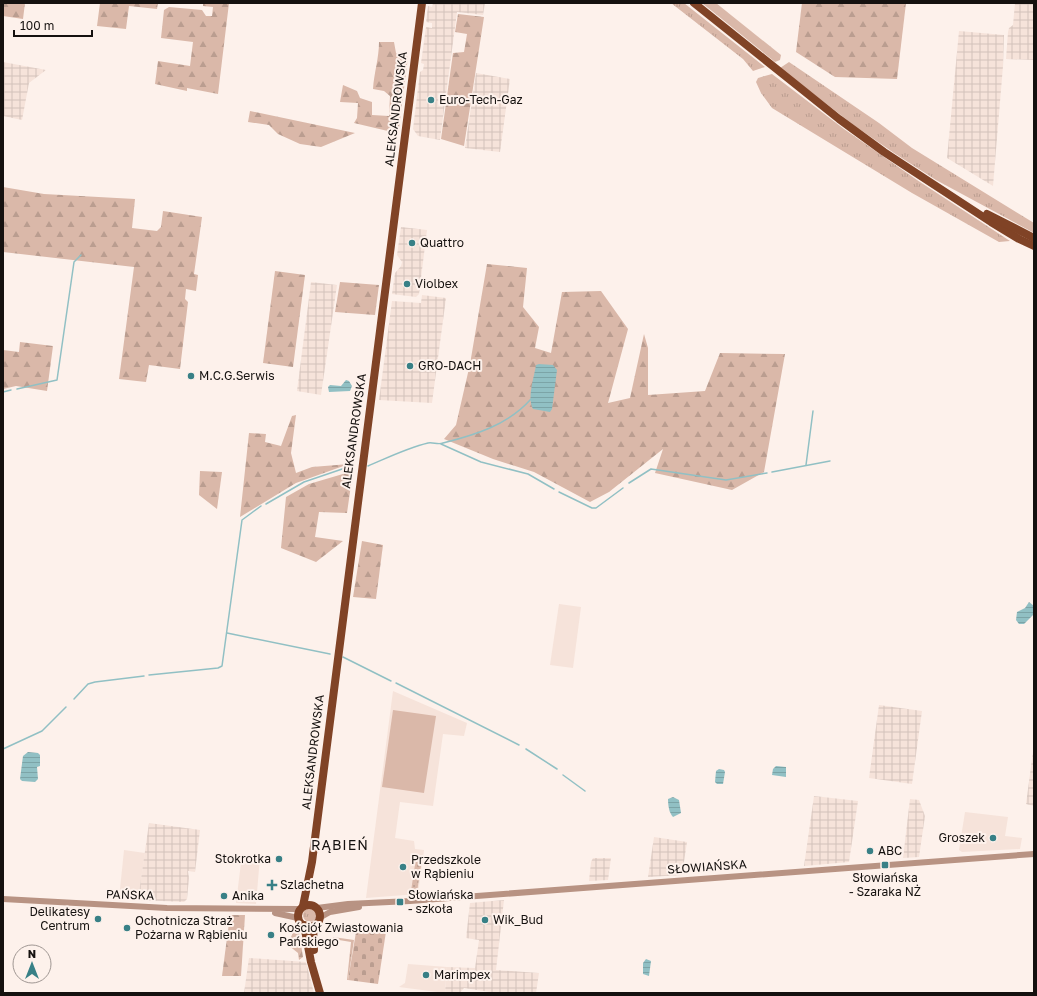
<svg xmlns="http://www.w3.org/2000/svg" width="1037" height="996" font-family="'Golos Text',sans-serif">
  <defs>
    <pattern id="industrial-grid" width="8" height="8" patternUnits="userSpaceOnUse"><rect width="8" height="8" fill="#f6e3da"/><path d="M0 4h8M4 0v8" fill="none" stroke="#d2c2ba"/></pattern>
    <pattern id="grass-tufts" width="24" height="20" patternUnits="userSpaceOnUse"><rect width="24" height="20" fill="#dab8a9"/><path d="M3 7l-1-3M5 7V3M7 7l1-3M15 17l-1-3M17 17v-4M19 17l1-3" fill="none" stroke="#ba9d90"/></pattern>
    <pattern id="forest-firs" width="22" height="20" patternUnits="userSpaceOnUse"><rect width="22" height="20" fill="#dab8a9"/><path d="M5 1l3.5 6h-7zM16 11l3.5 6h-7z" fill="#ba9d90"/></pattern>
    <pattern id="cemetery-stones" width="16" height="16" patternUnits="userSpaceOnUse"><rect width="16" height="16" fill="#dab8a9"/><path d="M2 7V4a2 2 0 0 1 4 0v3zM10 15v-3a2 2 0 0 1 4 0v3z" fill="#ba9d90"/></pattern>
    <pattern id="park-dots" width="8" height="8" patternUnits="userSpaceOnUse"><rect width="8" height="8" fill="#dab8a9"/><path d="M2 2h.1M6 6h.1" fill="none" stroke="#ba9d90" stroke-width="1.8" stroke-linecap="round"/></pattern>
    <pattern id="water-rules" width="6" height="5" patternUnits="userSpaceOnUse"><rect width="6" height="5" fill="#91c0c4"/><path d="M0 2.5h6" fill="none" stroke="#7ca4a7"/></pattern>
  </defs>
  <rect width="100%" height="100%" fill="#fdf1eb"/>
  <!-- built -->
  <g fill="#f6e3da">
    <polygon points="559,604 581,607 573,668 550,665"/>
    <polygon points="393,691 467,723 464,736 443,734 433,806 400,802 395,838 414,841 415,849 424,850 418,894 366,898"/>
    <polygon points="965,812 1008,817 1005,836 1022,838 1020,849 962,852 959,850"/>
    <polygon points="124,850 145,853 138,900 119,899"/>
    <polygon points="242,855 260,857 256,904 236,903"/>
    <polygon points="408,964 447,967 445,993 399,987 405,983"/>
  </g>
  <!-- industrial -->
  <g fill="url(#industrial-grid)">
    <polygon points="433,3 485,3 483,15 457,12 440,140 418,136 413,129 420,72 423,70 424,64 421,63 426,27 432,28 432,23 426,22 428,6 432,7"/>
    <polygon points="1015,3 1034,3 1034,60 1006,59 1008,32 1009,28 1013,25"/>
    <polygon points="959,31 1004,35 1003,66 993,186 947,158"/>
    <polygon points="3,62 46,70 29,83 22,120 3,116"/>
    <polygon points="476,73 510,79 500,152 465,148"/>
    <polygon points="401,227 427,230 419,294 416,297 392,294 395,273 401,266 402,262 397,255"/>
    <polygon points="311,282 337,285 321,395 297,391"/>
    <polygon points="422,295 446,298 432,403 379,400 392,301 421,303"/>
    <polygon points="879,705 922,711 912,784 869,778"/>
    <polygon points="1034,744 1034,806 1026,804"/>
    <polygon points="814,796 858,801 849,862 804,866"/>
    <polygon points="910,799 919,800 925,816 919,857 903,858"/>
    <polygon points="149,823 200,830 195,872 188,871 189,878 187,899 184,902 138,900"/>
    <polygon points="654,837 687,842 682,875 648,877"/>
    <polygon points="593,858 611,858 608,880 589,881 591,862"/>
    <polygon points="504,900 496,970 539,973 536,993 496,993 464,988 460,993 445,993 447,967 475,968 479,940 466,938 470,903"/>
    <polygon points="249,958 306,962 314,993 244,993"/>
  </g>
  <!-- grass -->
  <g fill="url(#grass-tufts)">
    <polygon points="671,3 684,3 765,67 753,71 743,59"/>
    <polygon points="702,3 716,3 781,55 780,60 775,62"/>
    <polygon points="789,62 879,123 912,148 1034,223 1034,233 936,180 894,153 855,126 780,68"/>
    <polygon points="772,74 844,129 917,180 1010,241 999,242 912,193 772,108 761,93 756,82 758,78"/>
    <circle cx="310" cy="915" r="7"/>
    <polygon points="333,937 354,940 348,980 347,980 351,942 333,939"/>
  </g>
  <!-- forest -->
  <g fill="url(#forest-firs)">
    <polygon points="3,3 25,3 23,19 3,16"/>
    <polygon points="100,3 158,3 157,9 129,6 126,29 97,26"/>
    <polygon points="203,3 229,3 218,94 187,88 187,91 155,84 158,61 190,66 193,42 161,38 164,10 169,7 202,10 206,16 212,16 213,7 203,6"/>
    <polygon points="802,3 906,3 897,79 835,77 796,52"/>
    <polygon points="458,14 484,17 464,146 441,139 453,53 464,52 467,34 455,32"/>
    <path d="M379,42H394L396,53L408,57L399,128L392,132L354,123L357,118L358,103L340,102L343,85L357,91L360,98L372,102V115L389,116L390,96L384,91L373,89C374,73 379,58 379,42Z"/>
    <polygon points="250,111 355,133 321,147 300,144 278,134 269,125 248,122"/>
    <polygon points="3,187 44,194 135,199 132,228 157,231 161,227 163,211 202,217 194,274 198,275 196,291 186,289 185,299 188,302 180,369 149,365 146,382 119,379 134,267 3,252"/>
    <polygon points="487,264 527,268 523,307 539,327 535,348 551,353 562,292 601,291 628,329 608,403 630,398 644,334 648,348 648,395 705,391 720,353 785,354 764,472 732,490 655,473 663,449 609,492 590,502 534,472 493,459 444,439 456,425 470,364"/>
    <polygon points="275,271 305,275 293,367 263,363"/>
    <polygon points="340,282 379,285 375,315 335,312"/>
    <polygon points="20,342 53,346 47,391 16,386 3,389 3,350 19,352"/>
    <polygon points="296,415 291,453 296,473 312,467 349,464 296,483 240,517 249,433 266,434 265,442 281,446 292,416"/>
    <polygon points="200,471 222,472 217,509 199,495"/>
    <polygon points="353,471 347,513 319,512 315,537 343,541 316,562 281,548 286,497 309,484"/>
    <polygon points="362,541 383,545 376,599 353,597"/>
    <polygon points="230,915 245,915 241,976 222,976"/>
    <polygon points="295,927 299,932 303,957 299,960 298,953 288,945"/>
  </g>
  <!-- cemetery -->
  <polygon fill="url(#cemetery-stones)" points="387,925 378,984 348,980 357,926"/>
  <!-- park -->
  <polygon fill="url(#park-dots)" points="416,858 422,859 417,892 411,891"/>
  <!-- pitch -->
  <polygon fill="#dab8a9" points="393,710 436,716 424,793 382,787"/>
  <!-- water -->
  <g fill="url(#water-rules)">
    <path d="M539,364L553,365L557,370L552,409L550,412L533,409C527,397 534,378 536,365Z"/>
    <polygon points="346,380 349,381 352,386 350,391 329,392 328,387 330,385 341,386"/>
    <polygon points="1029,602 1034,606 1034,614 1024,624 1019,624 1016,620 1017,612 1025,608"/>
    <polygon points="28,752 38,753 40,755 40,766 37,767 38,779 35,782 22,781 20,779 23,756"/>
    <polygon points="776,766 786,767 786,777 772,775 773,769"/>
    <polygon points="719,769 724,770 725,772 723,784 717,784 715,782 716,771"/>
    <path d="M673,797L679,800L681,813L673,817C669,813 668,805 668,799Z"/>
    <polygon points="646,959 651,961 649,976 643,974 643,963"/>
  </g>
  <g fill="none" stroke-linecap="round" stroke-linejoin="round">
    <!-- stream -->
    <g stroke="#91c0c4" stroke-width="1.5">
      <polyline points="17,389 57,380 74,262 81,255"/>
      <polyline points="3,392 11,390"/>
      <polyline points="441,444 481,462 528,474 554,489"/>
      <polyline points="806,465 813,411"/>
      <path d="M368,466C387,458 407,448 428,443C433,442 438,445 443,443C475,435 508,425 531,399"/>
      <polyline points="772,472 830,461"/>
      <polyline points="629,483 651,469 726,480 767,473"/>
      <polyline points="559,492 592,508 596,508 623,488"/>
      <polyline points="266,504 304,482 354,465"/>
      <polyline points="227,633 330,654"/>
      <polyline points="343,657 391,681"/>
      <polyline points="149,675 218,668 222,666 242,520 261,506"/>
      <polyline points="396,683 519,745"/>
      <polyline points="74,699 88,684 95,682 144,676"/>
      <polyline points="3,749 42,731 66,707"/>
      <polyline points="526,749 557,769"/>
      <polyline points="563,775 585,791"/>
    </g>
    <!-- minor -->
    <g stroke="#b89383" stroke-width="6">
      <polyline points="3,899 167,908 300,909"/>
      <polyline points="317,908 348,904 410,901 1034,854"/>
      <polyline points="275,913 298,918"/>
      <polyline points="321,917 330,912 359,907"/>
    </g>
    <!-- major -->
    <g stroke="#804326" stroke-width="8">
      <polyline points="694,3 839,119 884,152 991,222 1019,239 1034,246"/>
      <polyline points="987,214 1034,238"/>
      <circle cx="309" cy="916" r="11"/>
      <polyline points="303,906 312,862 422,3"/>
      <polyline points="304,925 311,962 320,993"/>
      <polyline points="313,926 314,950"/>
    </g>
  </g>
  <!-- markers -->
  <g fill="#388086" stroke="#fdf1eb" stroke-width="1.5">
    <circle cx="431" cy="100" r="4"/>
    <circle cx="412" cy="243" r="4"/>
    <circle cx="407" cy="284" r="4"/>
    <circle cx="410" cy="366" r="4"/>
    <circle cx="191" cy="376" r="4"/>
    <circle cx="993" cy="838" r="4"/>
    <circle cx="870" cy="851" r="4"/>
    <circle cx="279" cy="859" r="4"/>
    <rect x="881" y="861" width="8" height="8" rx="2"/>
    <circle cx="403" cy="867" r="4"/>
    <path d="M270 879h4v4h4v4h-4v4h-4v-4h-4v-4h4z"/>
    <circle cx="224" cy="896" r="4"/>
    <rect x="396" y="898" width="8" height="8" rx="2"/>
    <circle cx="98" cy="919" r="4"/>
    <circle cx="485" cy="920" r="4"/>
    <circle cx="127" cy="928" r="4"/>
    <circle cx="271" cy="935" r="4"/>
    <circle cx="426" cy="975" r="4"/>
  </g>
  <g text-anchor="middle" stroke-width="4" stroke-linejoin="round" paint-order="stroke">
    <!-- poi labels -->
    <g font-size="12" fill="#15110f" stroke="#fdf1eb" text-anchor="start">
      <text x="439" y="104">Euro-Tech-Gaz</text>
      <text x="420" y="247">Quattro</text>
      <text x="415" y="288">Violbex</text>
      <text x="418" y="370">GRO-DACH</text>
      <text x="199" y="380">M.C.G.Serwis</text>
      <text x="985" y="842" text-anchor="end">Groszek</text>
      <text x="878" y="855">ABC</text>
      <text x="271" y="863" text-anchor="end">Stokrotka</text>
      <text x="411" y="864">Przedszkole<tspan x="411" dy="14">w Rąbieniu</tspan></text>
      <text x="885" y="882" text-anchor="middle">Słowiańska<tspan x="885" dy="14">- Szaraka NŻ</tspan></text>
      <text x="280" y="889">Szlachetna</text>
      <text x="408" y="899">Słowiańska<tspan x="408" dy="14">- szkoła</tspan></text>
      <text x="232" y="900">Anika</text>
      <text x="90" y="916" text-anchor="end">Delikatesy<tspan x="90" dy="14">Centrum</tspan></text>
      <text x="493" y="924">Wik_Bud</text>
      <text x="135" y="925">Ochotnicza Straż<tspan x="135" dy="14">Pożarna w Rąbieniu</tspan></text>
      <text x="279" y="932">Kościół Zwiastowania<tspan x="279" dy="14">Pańskiego</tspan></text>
      <text x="434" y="979">Marimpex</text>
    </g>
    <!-- street labels -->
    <g font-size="12" fill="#15110f" stroke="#fdf1eb">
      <text transform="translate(396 109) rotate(-83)" y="4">ALEKSANDROWSKA</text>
      <text transform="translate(354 431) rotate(-82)" y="4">ALEKSANDROWSKA</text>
      <text transform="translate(313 752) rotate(-83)" y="4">ALEKSANDROWSKA</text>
      <text transform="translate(707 867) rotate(-4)" y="4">SŁOWIAŃSKA</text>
      <text transform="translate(130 895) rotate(2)" y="4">PAŃSKA</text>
    </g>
    <!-- quarter labels -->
    <g font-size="14" letter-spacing="1" fill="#15110f" stroke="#fdf1eb">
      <text x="340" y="850">RĄBIEŃ</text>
    </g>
  </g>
  <!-- border -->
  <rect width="1037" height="996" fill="none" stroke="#15110f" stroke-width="8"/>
  <!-- north arrow -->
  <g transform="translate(32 964)"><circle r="19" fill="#fdf1eb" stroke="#a09793"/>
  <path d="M0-3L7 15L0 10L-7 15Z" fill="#388086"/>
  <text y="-6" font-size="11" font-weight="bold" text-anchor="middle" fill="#15110f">N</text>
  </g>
  <!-- scale -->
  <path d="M14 30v6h78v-6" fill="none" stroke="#15110f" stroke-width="2"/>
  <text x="20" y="30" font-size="12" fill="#15110f" stroke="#fdf1eb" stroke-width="3" paint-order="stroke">100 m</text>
</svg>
